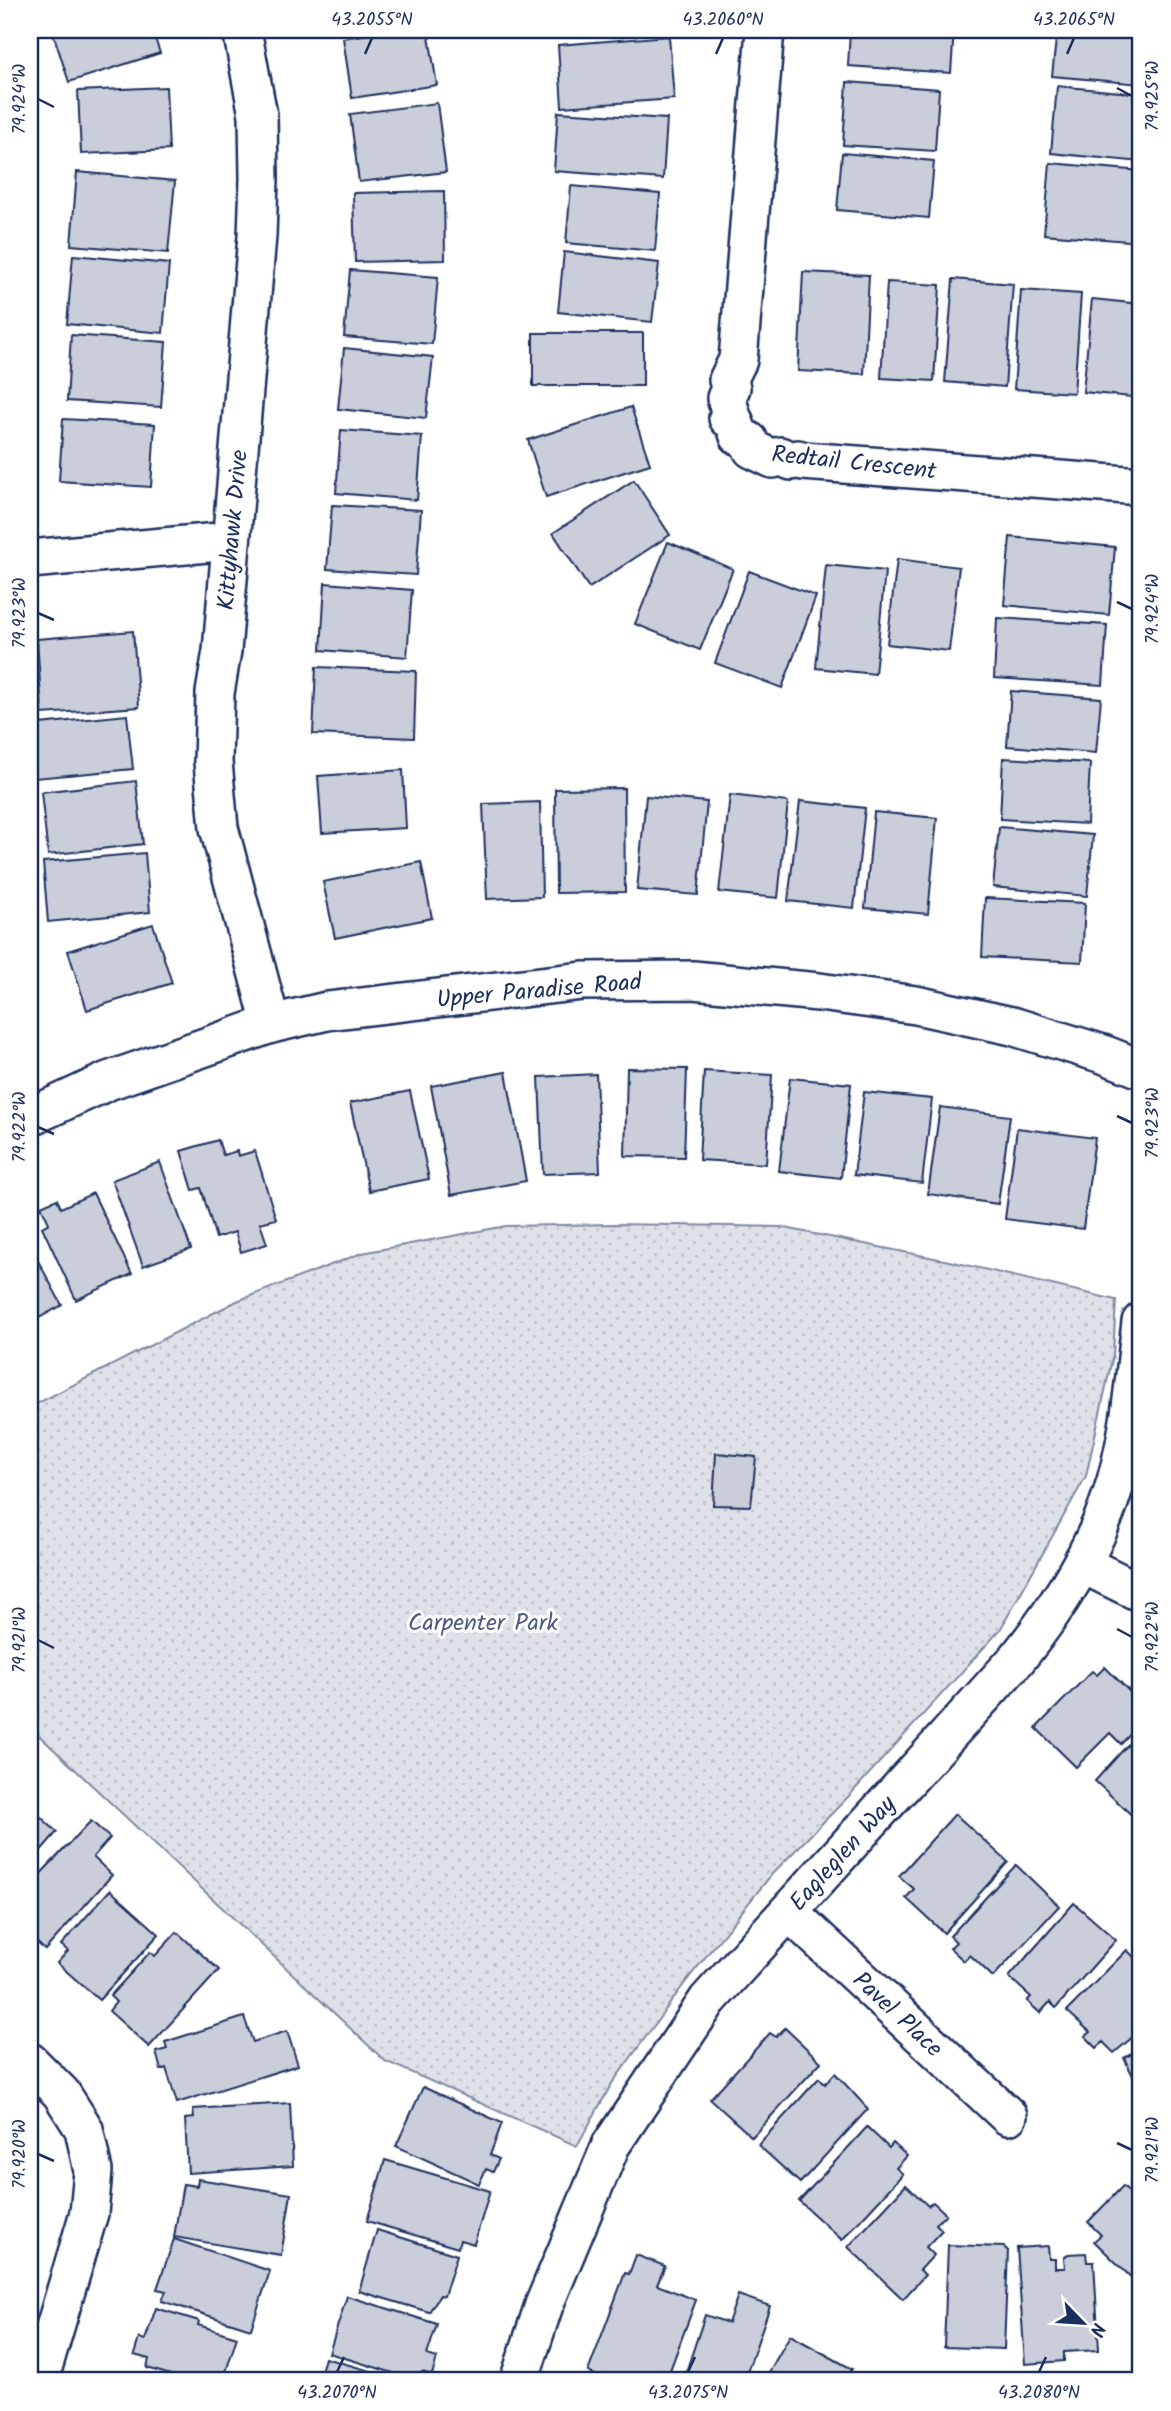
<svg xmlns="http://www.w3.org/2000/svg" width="1171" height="2411" font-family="Kalam,sans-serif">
  <defs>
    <pattern id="park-dots" width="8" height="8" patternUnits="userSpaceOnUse" patternTransform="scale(1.75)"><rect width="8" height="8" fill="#dee1e7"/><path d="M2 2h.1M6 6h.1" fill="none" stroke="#bec1c9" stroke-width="1.8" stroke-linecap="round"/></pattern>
  </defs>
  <rect width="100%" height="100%" fill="#fff"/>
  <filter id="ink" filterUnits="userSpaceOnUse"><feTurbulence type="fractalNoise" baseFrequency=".0143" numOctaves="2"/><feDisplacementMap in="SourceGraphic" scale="14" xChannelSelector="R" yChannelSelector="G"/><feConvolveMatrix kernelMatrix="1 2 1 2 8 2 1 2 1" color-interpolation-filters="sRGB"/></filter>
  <g filter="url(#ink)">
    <!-- park -->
    <polygon fill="url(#park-dots)" stroke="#7c88a2" stroke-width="2" points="615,1224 780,1227 949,1261 1116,1300 1113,1355 1086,1476 1000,1630 848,1797 772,1874 687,1980 611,2085 577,2146 385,2061 30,1727 30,1407 237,1301 362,1253 506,1226"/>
    <!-- building -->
    <g fill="#caceda" stroke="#1b2f5e" stroke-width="2">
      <polygon points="52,30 152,30 160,53 69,82"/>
      <polygon points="395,30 428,30 437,85 352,98 343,38"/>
      <polygon points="574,30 631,30 575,37"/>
      <polygon points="850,30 954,30 951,73 848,66"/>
      <polygon points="1057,30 1141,30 1141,84 1052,76"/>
      <polygon points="669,36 674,99 562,107 558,45"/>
      <polygon points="847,82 939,89 935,151 843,145"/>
      <polygon points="1057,86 1141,94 1141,162 1051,153"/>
      <polygon points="166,87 169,150 81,154 78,91"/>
      <polygon points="437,103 446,172 359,182 350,114"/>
      <polygon points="558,112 667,119 663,179 554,171"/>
      <polygon points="842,153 934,161 929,218 837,210"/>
      <polygon points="1050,163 1141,171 1140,242 1044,234"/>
      <polygon points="77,172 175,181 168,253 71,245"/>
      <polygon points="571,186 660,194 655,251 566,243"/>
      <polygon points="444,191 445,260 355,262 353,193"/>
      <polygon points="564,252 659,263 652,322 558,312"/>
      <polygon points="73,255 169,264 163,333 67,324"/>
      <polygon points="350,270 438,277 432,344 344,337"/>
      <polygon points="803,272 869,275 864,374 798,371"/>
      <polygon points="953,279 1013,284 1005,387 945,382"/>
      <polygon points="887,282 940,285 934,381 881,378"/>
      <polygon points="1021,290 1081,294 1074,393 1014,389"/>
      <polygon points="1092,299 1141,304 1141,398 1083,392"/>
      <rect x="533" y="333" width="110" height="53"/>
      <polygon points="71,335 166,342 161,407 67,401"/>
      <polygon points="344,348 433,357 426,418 338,409"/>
      <polygon points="631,407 650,464 546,497 528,440"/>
      <polygon points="63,419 155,424 151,487 59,481"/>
      <polygon points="341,430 422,436 417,500 336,493"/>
      <polygon points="634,480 670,535 589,588 553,533"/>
      <polygon points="332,505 421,510 416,575 327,569"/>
      <polygon points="1010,537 1115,547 1109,615 1004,605"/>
      <polygon points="668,542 733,569 700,650 635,624"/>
      <polygon points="897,559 959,567 949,651 887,644"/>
      <polygon points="826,565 885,571 875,674 816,668"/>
      <polygon points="749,571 816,596 782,688 715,663"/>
      <polygon points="325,583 412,590 407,657 321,650"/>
      <polygon points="997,618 1107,625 1103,685 994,678"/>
      <polygon points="133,631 139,707 42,714 37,639"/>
      <polygon points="316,667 416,671 414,738 313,734"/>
      <polygon points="1011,691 1101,698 1096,753 1007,746"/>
      <polygon points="127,715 133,769 35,778 30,725"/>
      <polygon points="1003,758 1090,763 1087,824 1000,819"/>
      <polygon points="403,770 406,828 322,833 318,776"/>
      <polygon points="136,781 143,844 48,855 41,792"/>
      <polygon points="624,788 625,892 556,893 555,789"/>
      <polygon points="730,795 788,802 778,898 719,892"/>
      <polygon points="646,796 707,802 698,895 637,890"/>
      <polygon points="800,801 865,808 854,908 788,901"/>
      <polygon points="540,802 542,897 487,899 483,804"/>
      <polygon points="874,812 937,818 928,914 865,908"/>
      <polygon points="999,827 1093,835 1087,896 993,887"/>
      <polygon points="145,853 150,912 48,922 43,862"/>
      <polygon points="421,862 432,918 335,938 323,882"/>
      <polygon points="985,898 1085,903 1082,962 982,957"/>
      <polygon points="153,924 172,983 87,1010 68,951"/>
      <polygon points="627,1068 687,1069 684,1157 625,1156"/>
      <polygon points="704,1071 772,1075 766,1164 699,1160"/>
      <polygon points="506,1072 526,1181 451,1195 431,1086"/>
      <polygon points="596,1074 600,1172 543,1174 539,1077"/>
      <polygon points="790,1078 851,1084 841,1178 779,1171"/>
      <polygon points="410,1091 429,1179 369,1191 350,1103"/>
      <polygon points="864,1092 932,1099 922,1183 854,1175"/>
      <polygon points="940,1107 1010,1116 998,1204 928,1194"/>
      <polygon points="1017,1128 1095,1138 1083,1229 1005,1219"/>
      <polygon points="218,1140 223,1155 237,1151 238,1156 255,1151 276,1219 260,1223 267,1244 241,1252 235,1232 216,1238 201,1188 193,1190 181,1151"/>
      <polygon points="160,1162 191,1249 143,1266 112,1180"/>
      <polygon points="93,1193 132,1274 76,1300 42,1227 49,1223 41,1206 57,1199 61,1208"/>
      <polygon points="30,1246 62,1305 30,1323"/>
      <polygon points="716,1453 756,1457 751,1506 713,1505"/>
      <polygon points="1105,1667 1141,1703 1141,1723 1121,1744 1110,1733 1076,1767 1036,1728 1092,1671 1097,1675"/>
      <polygon points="1141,1730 1141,1819 1139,1822 1095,1781"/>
      <polygon points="30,1807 57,1832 30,1863"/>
      <polygon points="955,1814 1008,1862 944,1933 906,1898 914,1889 899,1876"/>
      <polygon points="91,1821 110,1838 93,1857 112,1875 45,1950 30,1936 30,1885"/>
      <polygon points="1016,1865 1059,1906 993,1977 970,1955 964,1961 950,1948 956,1942 950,1936"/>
      <polygon points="110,1890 159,1934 99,2000 57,1963 68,1951 61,1945"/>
      <polygon points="1074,1903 1116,1940 1056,2008 1050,2002 1040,2013 1027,2001 1031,1997 1009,1977"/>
      <polygon points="177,1932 219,1970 149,2047 109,2011 116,2002 110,1996 150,1952 155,1956"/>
      <polygon points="1127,1950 1141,1964 1141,2030 1114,2053 1103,2042 1097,2048 1085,2036 1090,2032 1067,2011"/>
      <polygon points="244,2017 253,2042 287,2031 298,2065 177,2103 166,2068 161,2070 156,2052 167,2049 165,2042"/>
      <polygon points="785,2028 821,2062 752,2137 710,2099 770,2033 776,2037"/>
      <polygon points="1141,2049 1141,2092 1124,2058"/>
      <polygon points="835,2073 868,2109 800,2183 758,2145 819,2078 825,2084"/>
      <polygon points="423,2087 502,2123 490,2155 499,2159 493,2172 486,2169 479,2184 396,2146"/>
      <polygon points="290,2103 293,2166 188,2173 185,2119 194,2118 193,2109"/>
      <polygon points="867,2127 889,2148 893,2143 907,2156 896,2168 903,2174 842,2240 799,2201"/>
      <polygon points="1141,2153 1141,2189 1130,2184"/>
      <polygon points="385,2160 490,2191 474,2244 460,2240 458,2248 367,2221"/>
      <polygon points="198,2179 291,2194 281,2255 174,2237 183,2184 197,2186"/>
      <polygon points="906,2185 928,2206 933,2202 946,2214 936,2224 942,2230 926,2247 934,2255 920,2270 925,2275 903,2299 848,2247"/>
      <polygon points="1123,2186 1141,2203 1141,2287 1094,2241 1101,2235 1088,2222"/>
      <polygon points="377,2230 457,2255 444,2296 440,2295 429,2312 359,2291"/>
      <polygon points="174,2239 270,2271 251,2329 162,2301 166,2291 157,2289"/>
      <polygon points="948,2245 1004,2247 1008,2251 1004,2349 944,2347"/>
      <polygon points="1048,2246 1049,2259 1055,2259 1055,2268 1065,2268 1064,2258 1068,2254 1086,2253 1087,2262 1094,2262 1099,2350 1064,2352 1064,2361 1025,2364 1017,2248"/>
      <polygon points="636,2255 665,2266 657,2285 696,2300 666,2381 610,2381 588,2372 625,2273 629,2274"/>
      <polygon points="738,2295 770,2306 744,2381 683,2381 705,2315 728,2323"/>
      <polygon points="347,2296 437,2324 427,2355 437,2358 432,2375 422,2372 419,2381 329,2353"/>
      <polygon points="156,2308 199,2321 198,2325 237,2337 223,2381 191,2381 147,2368 149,2359 134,2355 139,2338 145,2340"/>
      <polygon points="790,2335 852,2369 845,2381 764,2381"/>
      <polygon points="325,2358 405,2381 318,2381"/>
    </g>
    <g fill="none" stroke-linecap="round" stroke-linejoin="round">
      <defs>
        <g id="street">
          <polyline points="242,30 258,115 259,179 257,236 222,651 215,693 213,762 219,828 271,1024"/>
          <polyline points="765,30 738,360 728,380 731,388 726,398 731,413 728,418 734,421 739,436 749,441 752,449 773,459 780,456 791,461 798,459 803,461 1141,486"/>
          <polyline points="30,559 230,541"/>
          <polyline points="30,1117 108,1081 271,1024 327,1011 583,981 693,980 819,992 916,1005 1012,1026 1103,1054 1141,1069"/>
          <polyline points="1082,1564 1141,1593"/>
          <polyline points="789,1912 1008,2116"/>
          <polyline points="30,2062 61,2093 84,2129 93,2171 89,2213 39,2381"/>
          <path d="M519,2381L544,2305L611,2145L708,2000L1017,1659C1056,1610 1091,1557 1111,1497C1130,1441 1134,1381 1141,1322"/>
        </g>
      </defs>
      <!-- street casing -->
      <use href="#street" stroke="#1b2f5e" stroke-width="42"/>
      <!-- street -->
      <use href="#street" stroke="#fff" stroke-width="37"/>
    </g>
  </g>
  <!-- ticks -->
  <path fill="none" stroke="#1b2f5e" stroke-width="2.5" d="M365,54L372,38M716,54L723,38M1067,54L1074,38M1117,88L1132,96M38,99L54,107M1117,602L1132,609M38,613L54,620M1117,1116L1132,1123M38,1127L54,1134M1117,1629L1132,1637M38,1640L54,1648M1117,2143L1132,2150M38,2154L54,2161M337,2372L344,2357M688,2372L695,2357M1039,2372L1046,2357"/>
  <g text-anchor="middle" stroke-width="6" stroke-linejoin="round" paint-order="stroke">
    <!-- street labels -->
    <g font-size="24" fill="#1b2f5e" stroke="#fff">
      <text transform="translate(854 462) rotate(6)" y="8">Redtail Crescent</text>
      <text transform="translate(232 530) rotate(-85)" y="8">Kittyhawk Drive</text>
      <text transform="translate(539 990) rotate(-5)" y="8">Upper Paradise Road</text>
      <text transform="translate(842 1853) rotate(-48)" y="8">Eagleglen Way</text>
      <text transform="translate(898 2014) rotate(43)" y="8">Pavel Place</text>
    </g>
    <!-- park labels -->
    <g font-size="24" fill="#4c5c80" stroke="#fff">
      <text x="483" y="1630">Carpenter Park</text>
    </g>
  </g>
  <!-- margin -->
  <rect width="1171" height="2411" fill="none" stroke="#fff" stroke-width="77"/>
  <!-- north arrow -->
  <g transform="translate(1083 2323) rotate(115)" stroke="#ffffff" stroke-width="5" paint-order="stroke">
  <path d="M0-5L12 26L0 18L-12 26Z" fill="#1b2f5e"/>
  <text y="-10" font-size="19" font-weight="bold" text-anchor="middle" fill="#1b2f5e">N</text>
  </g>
  <rect x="38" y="38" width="1094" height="2334" fill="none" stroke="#1b2f5e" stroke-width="2.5"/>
  <g font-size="18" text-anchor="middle" fill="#1b2f5e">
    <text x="372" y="25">43.2055°N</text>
    <text x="723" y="25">43.2060°N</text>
    <text x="1074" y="25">43.2065°N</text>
    <text transform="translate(1152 96) rotate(-90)" y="6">79.925°W</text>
    <text transform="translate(19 99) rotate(-90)" y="6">79.924°W</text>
    <text transform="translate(1152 609) rotate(-90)" y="6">79.924°W</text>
    <text transform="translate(19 613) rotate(-90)" y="6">79.923°W</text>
    <text transform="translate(1152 1123) rotate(-90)" y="6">79.923°W</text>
    <text transform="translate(19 1127) rotate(-90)" y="6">79.922°W</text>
    <text transform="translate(1152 1637) rotate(-90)" y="6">79.922°W</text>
    <text transform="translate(19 1640) rotate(-90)" y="6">79.921°W</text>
    <text transform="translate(1152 2150) rotate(-90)" y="6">79.921°W</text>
    <text transform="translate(19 2154) rotate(-90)" y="6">79.920°W</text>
    <text x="337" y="2398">43.2070°N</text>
    <text x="688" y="2398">43.2075°N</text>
    <text x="1039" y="2398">43.2080°N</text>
  </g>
</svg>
